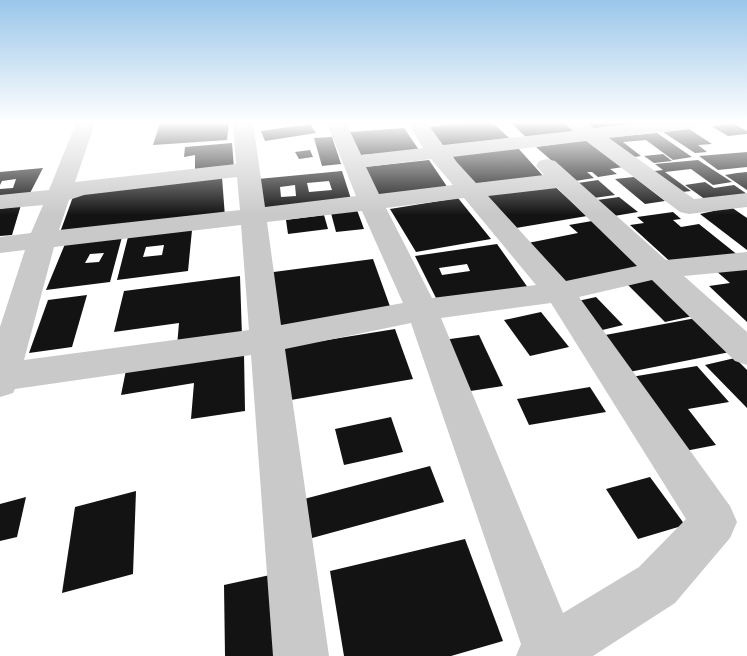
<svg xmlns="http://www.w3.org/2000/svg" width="747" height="656" font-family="'Open Sans',sans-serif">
  <rect width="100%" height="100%" fill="#fff"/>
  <!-- building -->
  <g fill="#131313" fill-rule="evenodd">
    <polygon points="160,123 229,123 227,140 153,145"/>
    <polygon points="460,123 493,123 509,138 443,146 428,127"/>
    <polygon points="511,123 564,123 576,133 527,138"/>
    <polygon points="583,123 644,123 592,131"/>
    <polygon points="310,124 316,133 265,141 261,131"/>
    <polygon points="734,124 747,131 747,134 728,136 711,126"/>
    <polygon points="404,128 419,150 361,155 350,132"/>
    <polygon points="689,129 712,144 698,145 707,152 695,153 663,132"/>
    <polygon points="657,133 692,157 673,160 646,140 623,142 641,156 626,158 602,138"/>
    <polygon points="332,137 341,164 322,166 314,138"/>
    <polygon points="587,140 623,167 610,169 617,174 598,177 592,172 587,172 594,178 575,181 536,147"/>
    <polygon points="232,143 234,168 195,172 195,155 184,157 185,147"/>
    <polygon points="518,148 544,177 471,184 451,154"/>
    <polygon points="310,150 313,157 299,159 295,152"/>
    <polygon points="747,152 747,167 718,170 699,156"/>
    <polygon points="663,154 672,161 654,163 644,156"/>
    <polygon points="429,160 448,188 378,196 365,167"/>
    <polygon points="698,160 732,182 713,185 691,169 665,172 691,191 673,193 646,172 663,170 655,164"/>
    <polygon points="43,168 28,197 0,200 0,189 13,188 16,179 2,181 0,185 0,172"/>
    <path d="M342,171L351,199L261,209L258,179ZM329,181L332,190L309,192L307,183ZM295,185L296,196L281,197L280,187Z"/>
    <polygon points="747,172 747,190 725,175 737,173"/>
    <polygon points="222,177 225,217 58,238 74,194"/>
    <polygon points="634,177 665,201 645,204 615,179"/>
    <polygon points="598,180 615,195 594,198 578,183"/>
    <polygon points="705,182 714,188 734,185 747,194 706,200 685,185"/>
    <polygon points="552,184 587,216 516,228 486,194"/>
    <polygon points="619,197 638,212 614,216 597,200"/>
    <polygon points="458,198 491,239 416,252 390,209"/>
    <polygon points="21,205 12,235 0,236 0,209"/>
    <polygon points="731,207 747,218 747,250 700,214"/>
    <polygon points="357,210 364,229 336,232 331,213"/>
    <polygon points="673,212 681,219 673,220 681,227 699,224 739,256 675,266 630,225 644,223 637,217"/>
    <polygon points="324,215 328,229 288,234 286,220"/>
    <polygon points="592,221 645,269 565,285 528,243 578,233 569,225"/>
    <path d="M192,230L188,271L117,280L128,237ZM164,245L162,255L143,257L146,247Z"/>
    <path d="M122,237L110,282L46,290L65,244ZM104,253L99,262L85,263L90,254Z"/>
    <path d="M497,244L531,292L440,306L415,256ZM467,264L470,271L442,275L439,268Z"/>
    <polygon points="373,259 392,312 272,330 266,273"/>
    <polygon points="747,266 747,322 709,286 730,283 715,270"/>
    <polygon points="650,275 693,316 665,322 623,280"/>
    <polygon points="240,276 242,337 177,346 179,323 114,332 124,291"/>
    <polygon points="87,295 72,347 29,353 48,300"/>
    <polygon points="596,297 623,325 594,332 569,303"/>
    <polygon points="541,312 569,347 530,356 504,320"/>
    <polygon points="696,318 730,352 629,372 600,336"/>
    <polygon points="395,329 413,379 285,401 278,348"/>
    <polygon points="479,335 503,386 464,392 443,340"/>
    <polygon points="244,353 245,411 191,419 194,383 121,395 126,370"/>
    <polygon points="735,358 747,370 747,408 705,365"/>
    <polygon points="697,366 729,402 688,409 716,445 685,451 631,377"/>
    <polygon points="590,387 606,412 529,425 517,399"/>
    <polygon points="391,417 403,452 344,465 335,429"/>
    <polygon points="430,466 444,502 312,538 304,499"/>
    <polygon points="650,477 685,525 638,539 606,489"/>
    <polygon points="136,491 133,574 62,593 75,507"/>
    <polygon points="26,497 17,537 0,541 0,504"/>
    <polygon points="465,539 503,641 451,656 344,656 330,571"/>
    <polygon points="270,575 276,656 225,656 224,585"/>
  </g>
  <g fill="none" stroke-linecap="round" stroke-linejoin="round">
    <!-- minor -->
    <path fill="#c9c9c9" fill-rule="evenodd" d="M76,123H95L75,182L236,164L233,123H253L265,207L356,196L327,123H346L361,155L423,148L408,123H427L443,145L573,131L569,126L571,123H588L594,128L636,123H698L696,127L689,129L609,138L694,199L747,193V207L689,214L680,212L586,141L452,157L476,183L544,175L536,166L539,161L547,159L555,161L666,260L747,252V270L684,276L747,332V365L735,361L652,280L579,297L730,506L737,522L730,538L675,603L593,656H516L521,644L411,323L285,349L329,656H273L251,355L15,389L13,393L0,397V327L25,250L0,253V237L31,233L43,205L0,209V195L49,190ZM431,159L453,185L379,194L366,167ZM237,177L240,210L59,230L69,200L84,195ZM557,188L637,266L566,281L488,196ZM464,198L536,285L432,298L386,208ZM362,211L403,303L281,325L267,222ZM241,225L249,330L24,360L54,247ZM551,303L686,519L639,567L563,613L441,318Z"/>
  </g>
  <!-- sky -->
  <linearGradient id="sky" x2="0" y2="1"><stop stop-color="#9ac6e9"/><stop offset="0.57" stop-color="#fff"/><stop offset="1" stop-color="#fff" stop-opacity="0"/></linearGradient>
  <rect width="747" height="215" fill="url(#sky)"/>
</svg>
